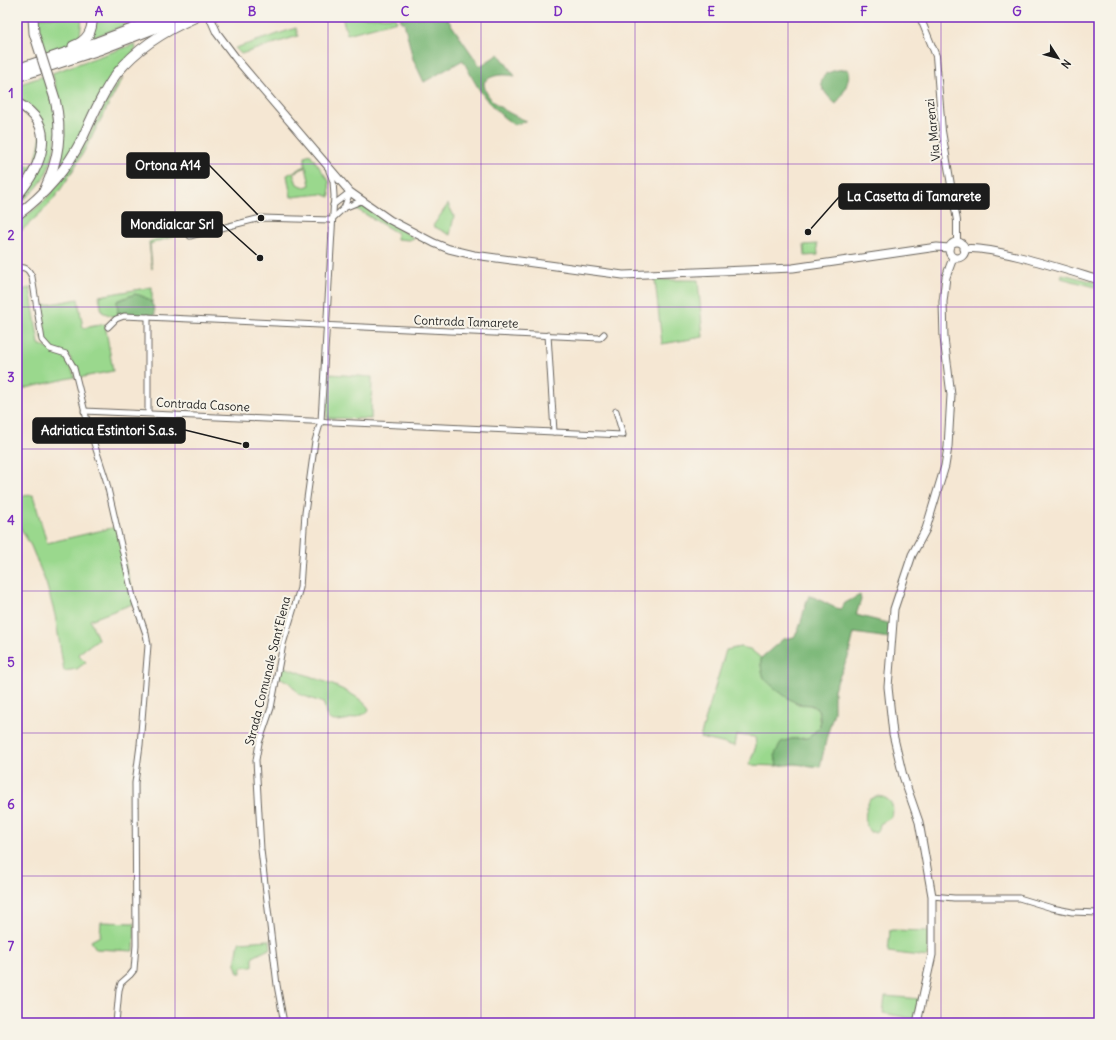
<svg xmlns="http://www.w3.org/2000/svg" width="1116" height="1040" font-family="Delius,sans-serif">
  <rect width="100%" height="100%" fill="#f7f3e8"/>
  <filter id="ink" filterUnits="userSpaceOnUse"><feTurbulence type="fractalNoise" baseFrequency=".025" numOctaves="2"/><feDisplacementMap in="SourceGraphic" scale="8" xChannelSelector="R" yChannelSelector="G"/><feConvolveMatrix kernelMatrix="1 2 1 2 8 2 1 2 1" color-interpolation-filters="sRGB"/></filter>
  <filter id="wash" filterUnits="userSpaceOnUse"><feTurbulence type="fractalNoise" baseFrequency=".012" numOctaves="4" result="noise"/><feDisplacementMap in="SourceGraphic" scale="16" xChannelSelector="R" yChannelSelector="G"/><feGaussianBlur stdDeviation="0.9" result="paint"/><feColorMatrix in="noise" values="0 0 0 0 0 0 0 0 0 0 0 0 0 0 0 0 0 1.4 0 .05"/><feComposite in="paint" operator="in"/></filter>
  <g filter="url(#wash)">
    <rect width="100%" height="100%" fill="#f5e7d3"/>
    <!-- green -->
    <g fill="#9ad88d" stroke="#5b7a54" fill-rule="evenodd">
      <polygon points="38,17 82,17 80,37 75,43 45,53 40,39"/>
      <polygon points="95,17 140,17 141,19 92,38"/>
      <polygon points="342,17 395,17 397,21 347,34"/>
      <polygon points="296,28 298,36 241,54 235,48"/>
      <path d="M132,45H135L136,48L68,158L56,172C68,130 63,113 52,73Z"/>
      <path d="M44,76C48,88 53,100 55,112C60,145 50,184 20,202L32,181L43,124L34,109L17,98V85Z"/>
      <path d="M123,78C101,116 84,157 58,193C47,209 30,222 17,235V222C66,192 85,141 111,93L117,84Z"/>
      <path d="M310,154L329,181L330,197L322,194L291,197L287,175L305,166V156ZM306,167L310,185L305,187L297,184L293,173Z"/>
      <polygon points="33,165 17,190 17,168"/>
      <polygon points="448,204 454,216 450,235 433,226"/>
      <polygon points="362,206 414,238 409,240 397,239 397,233 353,207"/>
      <polygon points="190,228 190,236 190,231 150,244 152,269 149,242"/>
      <polygon points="817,244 818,255 805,256 804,245"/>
      <polygon points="1062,274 1099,283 1099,288 1061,278"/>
      <polygon points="655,280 698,280 703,337 662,344"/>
      <polygon points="152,287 152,303 148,299 135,294 117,301 118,315 114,317 102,312 99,296"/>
      <polygon points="30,288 39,344 67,358 75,377 17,390 17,291"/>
      <polygon points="78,299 83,328 105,324 113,371 78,378 70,357 51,348 42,338 40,306"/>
      <polygon points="329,374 372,377 371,419 327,418"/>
      <polygon points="17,490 21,496 33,495 47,543 116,527 135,603 90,620 98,639 78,654 86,662 77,669 64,671 55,615 46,583 31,546 17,522"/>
      <path d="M740,647L750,649L761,658C761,665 761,673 765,679C770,685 791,701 798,704C808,706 807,702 818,710L820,727L808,738L791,739L775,754L777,766L749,765L756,746L755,737L737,735L735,746L700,738L726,650Z"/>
      <path d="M282,666C302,674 360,691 369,709L367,713C359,716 334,726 328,718C325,715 326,708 323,703L299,694L290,683L279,677Z"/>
      <path d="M878,796C890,798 895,804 892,817L880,824L879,829L875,832H870C863,823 865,809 870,799Z"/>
      <polygon points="101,922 135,923 134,951 96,949 91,941 100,936"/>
      <polygon points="890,930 930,931 928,957 888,952"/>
      <polygon points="270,940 271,948 253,957 253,966 242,967 241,973 238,973 235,964 239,942"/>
      <polygon points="885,996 921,999 915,1019 883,1013"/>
    </g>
    <!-- forest -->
    <g fill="#7bb878" stroke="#4c6a4a">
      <path d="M400,17H446L480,66L499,54L515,76C504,74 492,74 484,82C484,102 510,114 527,121L514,125C488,107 477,88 463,60L424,82L413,59L404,22H401Z"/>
      <path d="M846,69L849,71C849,84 843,94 836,104C815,86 815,71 846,69Z"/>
      <path d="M135,294C146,296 155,302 155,315H118L117,301Z"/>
      <path d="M860,595L861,600L856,615L891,624L889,638L854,633L848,657L834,689V712L827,736L820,767L795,764L777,766L775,754L781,742L791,739L808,738L820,727C820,722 821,713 817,709C811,702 805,706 797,703C790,701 770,685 765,679C761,673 761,665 761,658L783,639L794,637C803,626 802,609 809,596C820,598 831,608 841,609L845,603Z"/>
    </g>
  </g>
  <g filter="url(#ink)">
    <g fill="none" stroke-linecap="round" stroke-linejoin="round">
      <defs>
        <g id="minor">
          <polyline points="333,205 350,192"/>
          <polyline points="344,208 350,192"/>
          <polyline points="190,236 261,218 331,220 344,208 361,201"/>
          <path d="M17,268C26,266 29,270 32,277L42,340L50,349L66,354L74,368L89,428L106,480L133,597L146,634L148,645L140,745L135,783L136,945L134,970L130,975L121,983L119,990L116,1023"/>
          <polyline points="108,327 116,319 124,316 600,338 604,334"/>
          <polyline points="548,335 554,432"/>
          <polyline points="84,411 623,435 616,411"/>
          <polyline points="148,412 148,317"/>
          <polyline points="932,896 954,898 1019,898 1052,908 1072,912 1099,913"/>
          <polyline points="284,1023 277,985 261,850 256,760 259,743 271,708 283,644 300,588 305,513 315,441 321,421 334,196 333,181 329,171"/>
        </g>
        <polyline id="tertiary" points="920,17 936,56 942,131 957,221 957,242"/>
        <g id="secondary">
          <polyline points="210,17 217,33 238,61 350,192 390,220 434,243 449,249 474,255 623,275 793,268 937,247 949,248"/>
          <circle cx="957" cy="250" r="8"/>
          <path d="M964,249C987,244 1072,272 1099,280"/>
          <polyline points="917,1023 932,955 932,896 919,822 903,776 893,734 888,687 894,609 912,555 926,529 945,466 948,447 951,395 944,338 943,302 946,277 953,258"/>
        </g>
        <g id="motorway">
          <path d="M73,46C87,41 93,31 92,17"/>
          <polyline points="17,69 97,42 164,17"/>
          <polyline points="17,77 99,50 174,21"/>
          <path d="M17,103C60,125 41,167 17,196"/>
          <path d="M44,191C59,159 63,133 55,99"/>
          <path d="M17,215C46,194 67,169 83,137C93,115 103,92 117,73C138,47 166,30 196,17"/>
        </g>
      </defs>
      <!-- minor casing -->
      <use href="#minor" stroke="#68635c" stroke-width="7"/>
      <!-- tertiary casing -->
      <use href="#tertiary" stroke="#68635c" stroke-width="8"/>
      <!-- secondary casing -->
      <use href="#secondary" stroke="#68635c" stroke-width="9"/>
      <!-- motorway casing -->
      <use href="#motorway" stroke="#68635c" stroke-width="11"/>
      <!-- minor -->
      <use href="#minor" stroke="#fff" stroke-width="5"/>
      <!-- tertiary -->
      <use href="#tertiary" stroke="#fff" stroke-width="6"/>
      <!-- secondary -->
      <use href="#secondary" stroke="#fff" stroke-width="7"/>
      <!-- motorway -->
      <use href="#motorway" stroke="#fff" stroke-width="9"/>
      <defs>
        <polyline id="motorway-bridge" points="33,17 34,33 55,99"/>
      </defs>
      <!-- motorway-bridge casing -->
      <use href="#motorway-bridge" stroke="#68635c" stroke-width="11" stroke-linecap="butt"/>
      <!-- motorway-bridge -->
      <use href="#motorway-bridge" stroke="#fff" stroke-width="9"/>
    </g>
  </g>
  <!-- grid -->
  <path fill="none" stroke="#7b2cbf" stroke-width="1" stroke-opacity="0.55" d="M175,17V1023M328,17V1023M481,17V1023M635,17V1023M788,17V1023M941,17V1023M17,164H1099M17,307H1099M17,449H1099M17,591H1099M17,733H1099M17,876H1099"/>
  <g text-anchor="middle" stroke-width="4" stroke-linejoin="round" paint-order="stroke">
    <!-- street labels -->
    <g font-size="12" fill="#1c1c1c" stroke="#f7f3e8">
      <text transform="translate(933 130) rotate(-96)" y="4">Via Marenzi</text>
      <text transform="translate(466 322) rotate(2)" y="4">Contrada Tamarete</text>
      <text transform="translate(203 405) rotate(3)" y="4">Contrada Casone</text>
      <text transform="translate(268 671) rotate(-76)" y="4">Strada Comunale Sant'Elena</text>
    </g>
  </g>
  <!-- callouts -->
  <path fill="none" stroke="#1c1c1c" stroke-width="1.5" d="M261 218L209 165M808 232L839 197M260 258L222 224M246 445L185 430"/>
  <g fill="#1c1c1c" stroke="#f7f3e8" stroke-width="1.5">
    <circle cx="261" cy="218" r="4"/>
    <circle cx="808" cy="232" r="4"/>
    <circle cx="260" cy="258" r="4"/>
    <circle cx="246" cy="445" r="4"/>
  </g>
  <g fill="#1c1c1c" stroke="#1c1c1c" stroke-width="1.5">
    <rect x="127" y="153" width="82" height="25" rx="4"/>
    <rect x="839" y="184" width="150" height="25" rx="4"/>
    <rect x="122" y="212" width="100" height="25" rx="4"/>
    <rect x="33" y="418" width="152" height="25" rx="4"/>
  </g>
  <g font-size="13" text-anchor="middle" font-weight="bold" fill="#fff">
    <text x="168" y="170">Ortona A14</text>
    <text x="914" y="201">La Casetta di Tamarete</text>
    <text x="172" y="229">Mondialcar Srl</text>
    <text x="109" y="435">Adriatica Estintori S.a.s.</text>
  </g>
  <!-- margin -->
  <rect width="1116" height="1040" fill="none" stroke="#f7f3e8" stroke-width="44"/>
  <!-- north arrow -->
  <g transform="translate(1058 58) rotate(126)" stroke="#f7f3e8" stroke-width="3" paint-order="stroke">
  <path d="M0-3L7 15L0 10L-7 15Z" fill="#1c1c1c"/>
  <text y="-6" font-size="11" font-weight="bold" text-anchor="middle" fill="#1c1c1c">N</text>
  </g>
  <rect x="22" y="22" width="1072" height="996" fill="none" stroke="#7b2cbf" stroke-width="1.5"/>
  <g font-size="13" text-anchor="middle" font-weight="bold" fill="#7b2cbf">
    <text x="99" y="16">A</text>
    <text x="252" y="16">B</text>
    <text x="405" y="16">C</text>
    <text x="558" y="16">D</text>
    <text x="711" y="16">E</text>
    <text x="864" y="16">F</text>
    <text x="1017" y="16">G</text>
    <text x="11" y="98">1</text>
    <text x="11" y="240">2</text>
    <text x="11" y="382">3</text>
    <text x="11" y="525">4</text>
    <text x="11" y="667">5</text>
    <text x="11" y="809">6</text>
    <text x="11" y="951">7</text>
  </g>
</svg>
